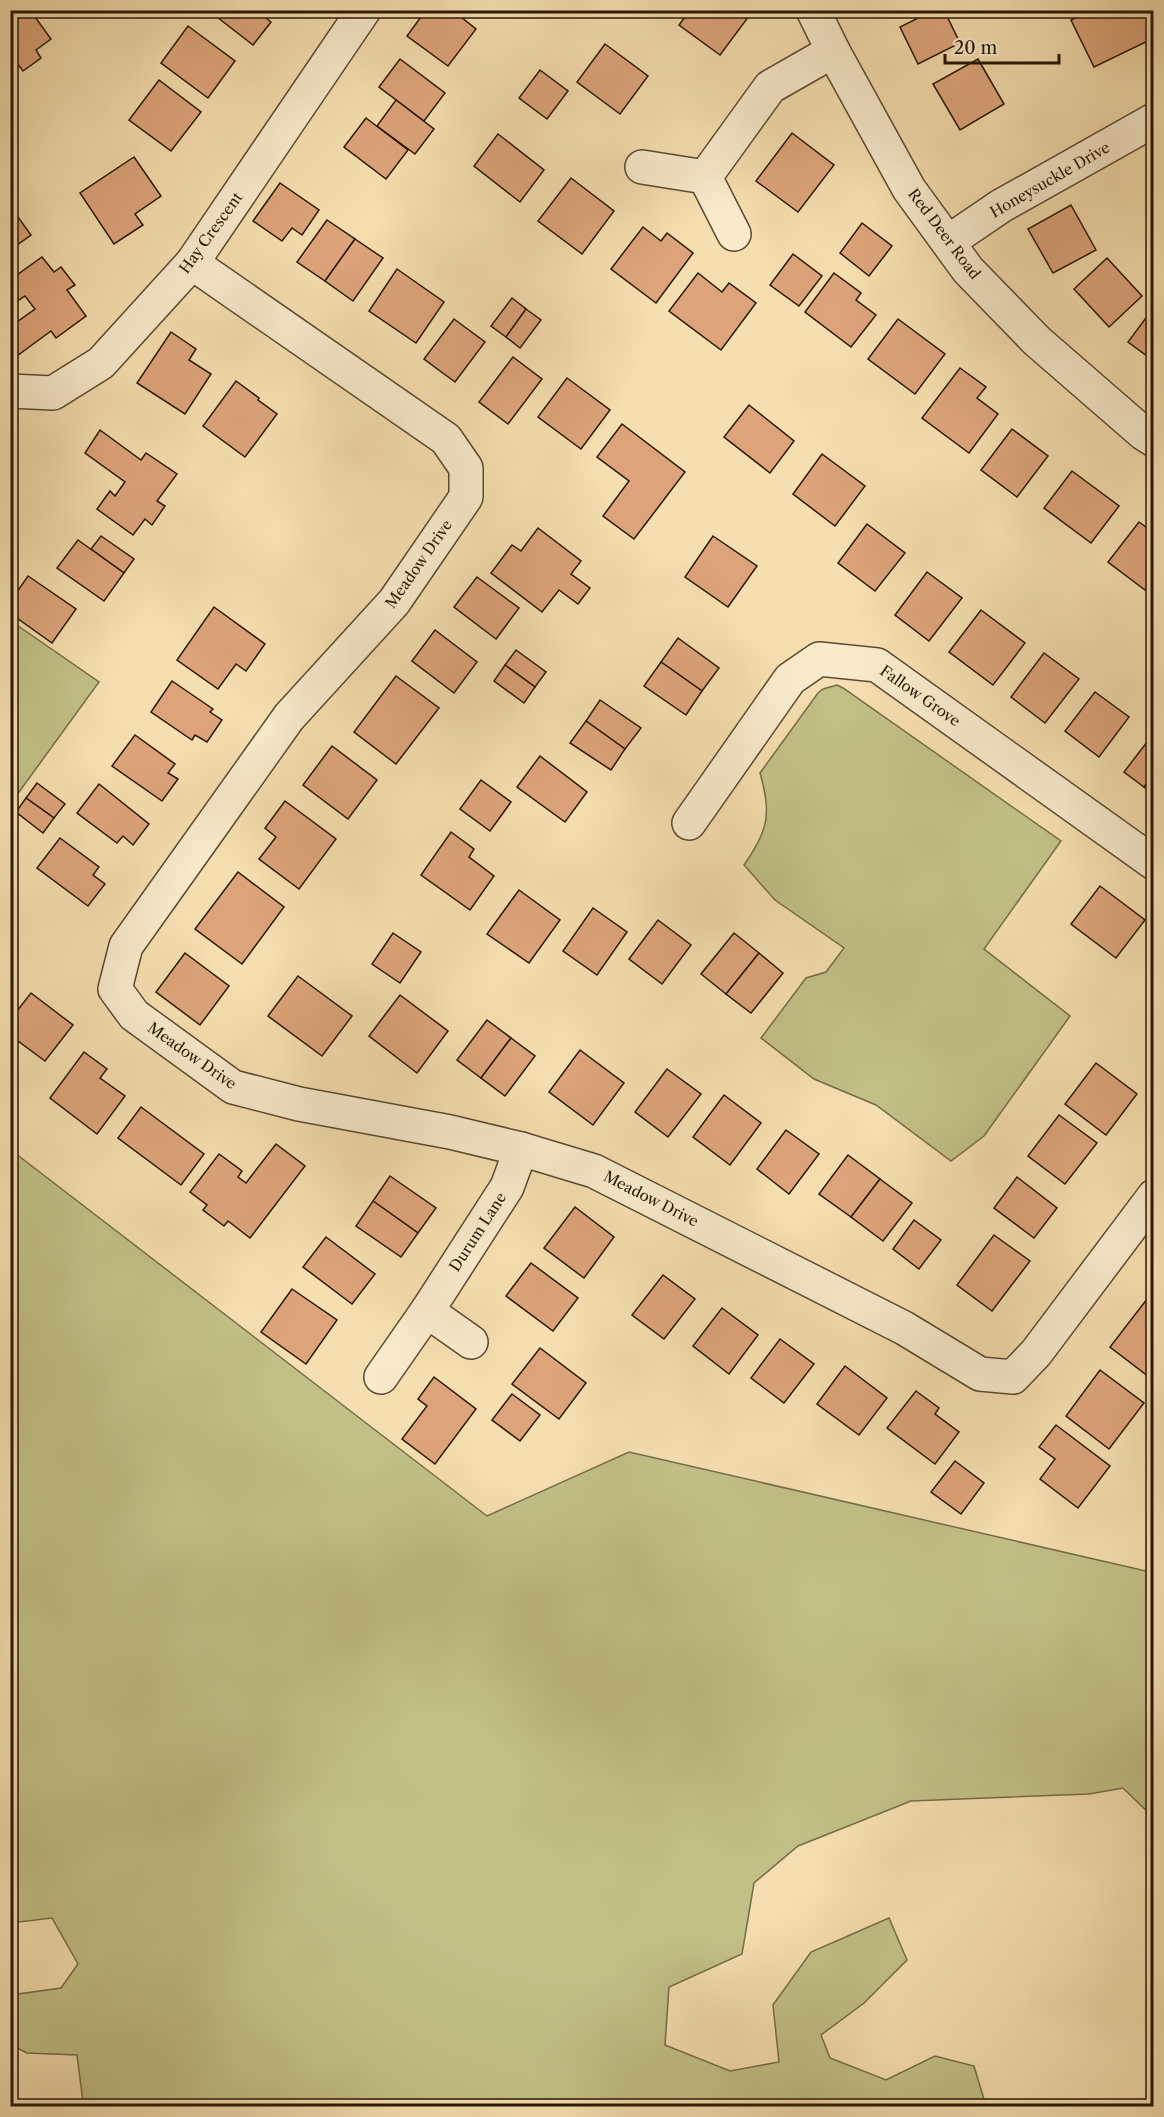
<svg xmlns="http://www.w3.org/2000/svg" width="1164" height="2117" font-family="'Libre Caslon Text',serif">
  <rect width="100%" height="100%" fill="#f5deaf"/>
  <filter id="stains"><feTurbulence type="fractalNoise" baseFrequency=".00333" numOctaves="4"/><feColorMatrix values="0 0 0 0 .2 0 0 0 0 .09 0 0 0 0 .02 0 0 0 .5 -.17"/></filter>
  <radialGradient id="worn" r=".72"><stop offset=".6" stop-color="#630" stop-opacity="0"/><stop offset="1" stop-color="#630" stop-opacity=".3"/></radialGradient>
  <!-- green -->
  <g fill="#c2c087" stroke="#756c47" stroke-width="1.5">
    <polygon points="11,621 99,682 11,803"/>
    <path d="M837,685L843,688L1061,841L984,949L1070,1016L984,1136L951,1161L876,1105L814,1079L761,1038L806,978L826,972L844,948L775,900L744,865C768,831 772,814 760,773L818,693L823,689Z"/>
    <polygon points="11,1150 487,1516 629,1452 1150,1572 1153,1568 1153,1817 1123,1788 1089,1794 911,1801 798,1846 754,1883 742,1954 669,1987 665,2045 730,2071 779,2062 773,2005 811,1952 889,1918 907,1960 864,2003 821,2035 830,2058 886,2080 935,2056 974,2066 986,2106 82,2106 83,2102 77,2055 27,2053 11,2045 11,1995 61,1988 78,1964 52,1918 11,1923"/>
  </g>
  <!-- building -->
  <g fill="#dda47b" stroke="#281707" stroke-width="1.5">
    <polygon points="14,10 30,10 51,39 36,50 41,58 23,71 17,63 10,68 10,22 12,21 10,13"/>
    <polygon points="208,10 256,10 271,22 253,45"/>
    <polygon points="426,10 452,10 476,29 448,66 407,36"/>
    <polygon points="690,10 749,10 752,12 720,55 679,25"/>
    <polygon points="934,10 944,10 960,43 918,64 900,27"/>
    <polygon points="1089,10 1151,10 1154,15 1154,38 1094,67 1071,20"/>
    <polygon points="188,26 235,61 208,98 161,63"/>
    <polygon points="605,44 648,76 620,114 577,82"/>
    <polygon points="400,59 445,93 424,121 379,87"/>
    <polygon points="978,59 1004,104 960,130 933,84"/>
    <polygon points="540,70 568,91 547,119 519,98"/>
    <polygon points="159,80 201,112 171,151 129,120"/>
    <polygon points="396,100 434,129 415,154 377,126"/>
    <polygon points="366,118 408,150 386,179 344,147"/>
    <polygon points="792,133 834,165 798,212 756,181"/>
    <polygon points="498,134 544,170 520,202 474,166"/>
    <polygon points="134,157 161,196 135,214 143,225 114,244 80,193"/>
    <polygon points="571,178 614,211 582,254 538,221"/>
    <polygon points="280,183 319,210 302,235 292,228 282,241 253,221"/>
    <polygon points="1071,205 1096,250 1053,273 1028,229"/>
    <polygon points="10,206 31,235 10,250"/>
    <polygon points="327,220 355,239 325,281 297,262"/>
    <polygon points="862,223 892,246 869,276 840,253"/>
    <polygon points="643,227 661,241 667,233 693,253 656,303 611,269"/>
    <polygon points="355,239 383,258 353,301 325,281"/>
    <polygon points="793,254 822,276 799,306 770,285"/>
    <polygon points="42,257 54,272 61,267 75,285 67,290 86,316 56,338 51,331 10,361 10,327 35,309 25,296 19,300 10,288 10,280"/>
    <polygon points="1107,258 1142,296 1109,327 1074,289"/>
    <polygon points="397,269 444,302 416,343 369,311"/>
    <polygon points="698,273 722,292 729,283 756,303 721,350 669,311"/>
    <polygon points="834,273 861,293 856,300 876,315 851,347 805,312"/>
    <polygon points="512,298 526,309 506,337 491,326"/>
    <polygon points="1154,307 1154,361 1128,342"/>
    <polygon points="526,309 541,320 520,348 506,337"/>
    <polygon points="454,319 485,342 455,382 424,359"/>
    <polygon points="898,319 945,354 915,394 868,359"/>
    <polygon points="171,332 196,349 189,360 211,374 185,414 137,383"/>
    <polygon points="513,357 542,379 508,424 479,402"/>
    <polygon points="960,368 986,387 977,398 998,414 969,453 922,418"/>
    <polygon points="567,378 610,410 581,449 538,417"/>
    <polygon points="236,381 259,398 258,400 277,414 245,457 203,426"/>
    <polygon points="749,405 794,441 770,473 724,437"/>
    <polygon points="622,424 685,472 634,539 603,516 629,481 597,457"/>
    <polygon points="1012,429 1048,456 1017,497 981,470"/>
    <polygon points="100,430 141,460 146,453 177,474 157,501 165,506 152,525 145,519 133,535 97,509 110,491 115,496 125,482 85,453"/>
    <polygon points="822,454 865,486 835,526 793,494"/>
    <polygon points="1072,471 1119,506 1091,543 1044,508"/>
    <polygon points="1139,522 1154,533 1154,579 1145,590 1108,562"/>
    <polygon points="867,524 905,553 875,591 838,563"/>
    <polygon points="538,528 581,561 571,574 590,588 578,604 559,590 542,612 491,573 512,545 521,551"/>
    <polygon points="101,536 134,559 124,573 91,549"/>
    <polygon points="713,536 757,566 728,607 685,577"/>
    <polygon points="78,540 124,573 104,601 57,568"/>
    <polygon points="927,572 962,598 929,641 895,615"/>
    <polygon points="28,576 76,609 52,643 10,613 10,602"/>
    <polygon points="477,577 519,608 496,639 454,607"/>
    <polygon points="214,607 265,644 246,671 236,664 218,689 177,660"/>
    <polygon points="981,610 1025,643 993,685 949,652"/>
    <polygon points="435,630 477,662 454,693 412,661"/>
    <polygon points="678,638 719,668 702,691 661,662"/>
    <polygon points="516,650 546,672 535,687 505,665"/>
    <polygon points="1044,653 1079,679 1045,723 1011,697"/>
    <polygon points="661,662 702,691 686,715 644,686"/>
    <polygon points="505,665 535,687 524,703 494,681"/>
    <polygon points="396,676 439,708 396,764 354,732"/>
    <polygon points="172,681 213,709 210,712 222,720 207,742 195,735 192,740 151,712"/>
    <polygon points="1095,692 1129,717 1099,757 1065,731"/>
    <polygon points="600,700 641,728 625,749 586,721"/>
    <polygon points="586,721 625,749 611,770 570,743"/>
    <polygon points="1154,733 1154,774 1144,787 1124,772"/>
    <polygon points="135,735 175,764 168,773 178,779 162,801 112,766"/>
    <polygon points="332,746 377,780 348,819 303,785"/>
    <polygon points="540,756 587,792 565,822 517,787"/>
    <polygon points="1154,774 1154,794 1144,787"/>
    <polygon points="481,780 511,802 490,831 460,809"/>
    <polygon points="37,783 65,804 54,818 26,798"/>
    <polygon points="99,784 149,824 133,845 123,836 117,843 77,813"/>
    <polygon points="26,798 54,818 43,833 16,812"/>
    <polygon points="285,801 336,839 299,889 259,859 276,837 265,828"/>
    <polygon points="451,832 474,849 469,857 494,876 470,910 421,875"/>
    <polygon points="60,838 99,867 93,875 105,884 88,906 37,868"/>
    <polygon points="238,872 284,907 242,964 195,929"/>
    <polygon points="1100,886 1145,920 1116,958 1071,924"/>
    <polygon points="519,890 560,920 529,963 487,934"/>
    <polygon points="593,908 627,932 597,975 563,951"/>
    <polygon points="658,920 691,945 662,984 629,959"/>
    <polygon points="393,933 421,952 400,983 372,964"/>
    <polygon points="734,933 759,953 726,994 701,974"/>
    <polygon points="185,953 229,986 200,1025 156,992"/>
    <polygon points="759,953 783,973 751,1013 726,994"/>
    <polygon points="298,976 352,1016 322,1056 268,1016"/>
    <polygon points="31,993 73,1025 45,1061 10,1035 10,1020"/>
    <polygon points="400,995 448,1031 417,1073 369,1036"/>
    <polygon points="487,1020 511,1038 481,1078 457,1060"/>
    <polygon points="511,1038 535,1056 505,1096 481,1078"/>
    <polygon points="580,1050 624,1083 593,1125 549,1092"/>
    <polygon points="84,1052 107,1069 100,1078 125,1096 97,1134 50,1098"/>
    <polygon points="1096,1063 1137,1094 1106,1135 1065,1104"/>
    <polygon points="667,1069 701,1094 668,1137 635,1112"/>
    <polygon points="724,1095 761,1123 730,1165 693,1137"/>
    <polygon points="141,1107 204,1154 181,1185 118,1138"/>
    <polygon points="1059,1115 1097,1143 1065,1184 1028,1156"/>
    <polygon points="786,1130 819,1154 789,1194 757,1169"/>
    <polygon points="276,1144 305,1166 250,1238 228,1221 224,1226 203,1210 207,1205 190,1192 219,1154 242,1171 238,1177 246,1183"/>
    <polygon points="848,1155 880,1179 851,1217 819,1194"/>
    <polygon points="390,1176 436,1208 418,1233 373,1201"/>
    <polygon points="1017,1177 1057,1208 1034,1238 994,1208"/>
    <polygon points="880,1179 912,1203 883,1241 851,1217"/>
    <polygon points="373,1201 418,1233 401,1257 356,1226"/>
    <polygon points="575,1207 614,1237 584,1278 544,1248"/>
    <polygon points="914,1220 941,1240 919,1269 893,1249"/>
    <polygon points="994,1235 1030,1261 992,1311 957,1285"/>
    <polygon points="326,1237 375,1274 352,1304 303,1267"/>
    <polygon points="531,1263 578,1298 553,1331 506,1296"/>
    <polygon points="663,1275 695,1299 664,1339 632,1315"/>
    <polygon points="292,1289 337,1320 306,1364 261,1332"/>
    <polygon points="1154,1290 1154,1379 1153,1380 1110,1347"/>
    <polygon points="722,1308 758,1335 729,1374 693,1346"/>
    <polygon points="780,1339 814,1364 784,1403 751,1378"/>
    <polygon points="540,1348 586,1383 559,1419 512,1384"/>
    <polygon points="845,1366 887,1398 859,1435 817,1404"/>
    <polygon points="1100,1370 1144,1403 1109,1449 1066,1416"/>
    <polygon points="434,1377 476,1409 435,1464 402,1439 427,1406 418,1399"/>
    <polygon points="916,1391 939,1408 935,1414 959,1432 935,1464 887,1428"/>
    <polygon points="512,1394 540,1415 520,1441 492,1420"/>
    <polygon points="1056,1425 1110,1466 1078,1508 1040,1479 1055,1459 1039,1447"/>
    <polygon points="955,1461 984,1483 961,1514 931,1492"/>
  </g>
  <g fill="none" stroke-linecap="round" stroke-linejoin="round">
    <defs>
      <g id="street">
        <polyline points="813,10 833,51 909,189 968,270 1037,341 1143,433 1154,440"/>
        <polyline points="642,167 705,177 770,87 833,51"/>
        <polyline points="705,177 734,234"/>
        <polyline points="948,242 1001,206 1154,120"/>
        <polyline points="192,263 446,439 466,468 466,497 394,602 289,717 126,946 115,989 134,1015 233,1087 299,1104 450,1132 521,1149 594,1171 904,1328 980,1374 1013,1377 1036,1353 1154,1196"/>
        <polyline points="10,391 53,393 101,363 192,263 364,10"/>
        <polyline points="689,823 790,679 819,659 877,665 1154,863"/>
        <polyline points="427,1311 471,1342"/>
        <polyline points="381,1377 427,1311 507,1187 521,1149"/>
      </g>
    </defs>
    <!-- street casing -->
    <use href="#street" stroke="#5b4931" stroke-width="36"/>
    <!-- street -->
    <use href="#street" stroke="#f8eacb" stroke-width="33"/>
  </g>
  <g text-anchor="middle" stroke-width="4.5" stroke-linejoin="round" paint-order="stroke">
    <!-- street labels -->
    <g font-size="15" fill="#281707" stroke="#f8eacb">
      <text transform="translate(1050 180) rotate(-30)" y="5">Honeysuckle Drive</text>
      <text transform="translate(211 233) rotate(-54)" y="5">Hay Crescent</text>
      <text transform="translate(944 234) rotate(53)" y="5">Red Deer Road</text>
      <text transform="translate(419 564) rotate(-55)" y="5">Meadow Drive</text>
      <text transform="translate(920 696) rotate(35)" y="5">Fallow Grove</text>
      <text transform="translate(192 1056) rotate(35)" y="5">Meadow Drive</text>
      <text transform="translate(651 1199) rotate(27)" y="5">Meadow Drive</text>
      <text transform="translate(478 1232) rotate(-57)" y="5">Durum Lane</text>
    </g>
  </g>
  <!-- margin -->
  <rect width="1164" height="2117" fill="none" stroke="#f5deaf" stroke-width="36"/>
  <rect x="12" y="12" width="1140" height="2093" fill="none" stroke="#281707" stroke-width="3"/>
  <rect x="18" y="18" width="1128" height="2081" fill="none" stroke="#281707" stroke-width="1.5"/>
  <!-- scale -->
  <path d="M945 54v9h114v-9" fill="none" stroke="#281707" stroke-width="3"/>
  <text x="954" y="54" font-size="18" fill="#281707" stroke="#f8eacb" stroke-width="4.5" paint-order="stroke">20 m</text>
  <rect width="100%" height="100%" filter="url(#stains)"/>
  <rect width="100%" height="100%" fill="url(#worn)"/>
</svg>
